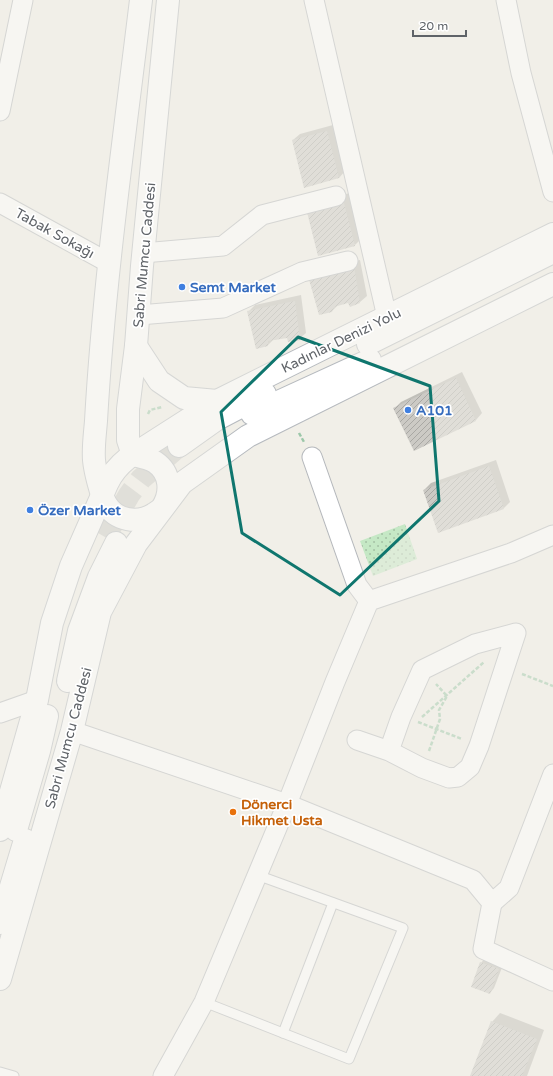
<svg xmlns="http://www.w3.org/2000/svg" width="553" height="1076" font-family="'Varela Round',sans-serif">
  <defs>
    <pattern id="park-dots" width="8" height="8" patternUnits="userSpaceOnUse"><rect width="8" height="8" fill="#c5e8c5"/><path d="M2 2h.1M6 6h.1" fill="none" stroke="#a3c0a4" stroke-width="1.8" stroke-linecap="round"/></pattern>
    <pattern id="building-hatch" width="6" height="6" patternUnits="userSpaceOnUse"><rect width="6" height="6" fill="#cccac5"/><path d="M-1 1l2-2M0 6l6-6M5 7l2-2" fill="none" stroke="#a9a8a4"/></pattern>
  </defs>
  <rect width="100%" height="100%" fill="#f1efe8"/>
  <!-- park -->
  <polygon fill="url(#park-dots)" points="405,524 417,559 373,576 360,541"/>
  <!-- shadow -->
  <g fill="#0003">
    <polygon points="333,125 345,171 339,178 293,140 300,134"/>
    <polygon points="350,193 361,239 355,245 314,202"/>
    <polygon points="360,260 367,296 360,302 349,301 338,305 332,311 316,270"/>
    <polygon points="301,295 306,333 299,339 288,337 273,340 268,345 248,312 255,305"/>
    <polygon points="462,372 482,413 476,420 415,450 395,408 401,402"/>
    <polygon points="496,460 510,502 504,508 424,490 431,483"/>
    <polygon points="485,958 503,965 494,988 490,993 481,963"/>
    <polygon points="500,1013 544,1030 527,1076 471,1076 492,1022"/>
  </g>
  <!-- building -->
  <g fill="url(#building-hatch)">
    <polygon points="327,131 339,178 304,188 292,140"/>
    <polygon points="343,199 355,246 318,256 306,208"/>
    <polygon points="354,266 360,303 350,307 348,303 334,307 332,312 319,315 308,276"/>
    <polygon points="295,301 300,340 288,342 287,338 268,341 268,346 256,349 247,311"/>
    <polygon points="456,378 476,421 414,451 393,408"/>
    <polygon points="489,466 504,509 438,533 423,490"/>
    <polygon points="480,962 499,969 490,994 471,987"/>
    <polygon points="491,1021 537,1039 522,1076 470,1076"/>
  </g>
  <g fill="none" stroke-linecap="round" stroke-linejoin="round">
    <!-- secondary-tunnel -->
    <polyline stroke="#ccccc8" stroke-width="22" stroke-dasharray="22 11" stroke-linecap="butt" points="105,537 129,495 141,479 179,446"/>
    <defs>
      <g id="service">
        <polyline points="204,1002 349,1059 403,928 257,875"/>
        <polyline points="283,1033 333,903"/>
        <polyline points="0,1072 14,1076"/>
      </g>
      <g id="minor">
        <polyline points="314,0 387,317"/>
        <polyline points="506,0 521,73 553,192"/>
        <polyline points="0,111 23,0"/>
        <polyline points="0,203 109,263"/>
        <polyline points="143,253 223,246 262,215 336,196"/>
        <polyline points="139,315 223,308 302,272 348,261"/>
        <polyline points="312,457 357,585 369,601"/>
        <polyline points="0,713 37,700"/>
        <polyline points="72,731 287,804 473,880 492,903 483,949 553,981"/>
        <polyline points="357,740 389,751 422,768 449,778 458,777 470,767 479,746 516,633 475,644 422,670 401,717 389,751"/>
        <polyline points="492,903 509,888 553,774"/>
        <polyline points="163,1076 204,1002 287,804 335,682 369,601 511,553 553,535"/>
      </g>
      <g id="secondary">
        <polyline points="368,344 553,252"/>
        <polyline points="136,346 159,381 184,398 217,401"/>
        <polyline points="252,414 370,360"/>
        <polyline points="179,446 217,419 265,394"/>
        <path d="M133,455C141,457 148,458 155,462C171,473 172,493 162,508C160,510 157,512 154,514C138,524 116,521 106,504C101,495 95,471 94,460C93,447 95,434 96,421C104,280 124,140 141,0"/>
        <polyline points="133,455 128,440 128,409 136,346 142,266 168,0"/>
        <polyline points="68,681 79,631 99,577 116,543"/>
        <path d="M0,830L37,700L52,623L71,566L107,484C112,473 118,466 128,458L217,401L553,234"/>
        <polyline points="16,830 39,751 47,716"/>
        <polyline points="0,923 25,840"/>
        <polyline points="0,979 72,731 100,612 136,544 182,483 248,436 553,284"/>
      </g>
    </defs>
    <!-- service casing -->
    <use href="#service" stroke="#b5b8bc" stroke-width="11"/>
    <!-- minor casing -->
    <use href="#minor" stroke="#b5b8bc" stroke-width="21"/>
    <!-- secondary casing -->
    <use href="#secondary" stroke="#b6babf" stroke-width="24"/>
    <!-- path -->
    <g stroke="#9cc7a9" stroke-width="2.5" stroke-dasharray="4 2" stroke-linecap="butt">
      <polyline points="148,414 150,410 162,407"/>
      <polyline points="299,433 304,442"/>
      <polyline points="522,674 553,686"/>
      <polyline points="422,717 484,662"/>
      <polyline points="418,722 462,739"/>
      <polyline points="429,751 440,719 439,710 447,696 436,684"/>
    </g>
    <!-- service -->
    <use href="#service" stroke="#fff" stroke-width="9"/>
    <!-- minor -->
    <use href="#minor" stroke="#fff" stroke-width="19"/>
    <!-- secondary -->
    <use href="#secondary" stroke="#fff" stroke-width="22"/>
  </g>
  <!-- marked area -->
  <path d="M0 0H553V1076H0ZM298,337L430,386L439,501L340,595L242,533L221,412Z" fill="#f1efe8" fill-opacity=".55" fill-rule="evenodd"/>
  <path fill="none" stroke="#0f766e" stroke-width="3" stroke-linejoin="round" d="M298,337L430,386L439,501L340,595L242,533L221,412Z"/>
  <!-- markers -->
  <g fill="#3f7fe0" stroke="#fff" stroke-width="1.5">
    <circle cx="182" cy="287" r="4"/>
    <circle cx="408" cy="410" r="4"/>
    <circle cx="30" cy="510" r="4"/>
  </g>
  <circle fill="#e8710a" stroke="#fff" stroke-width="1.5" cx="233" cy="812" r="4"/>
  <g text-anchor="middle" stroke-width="3.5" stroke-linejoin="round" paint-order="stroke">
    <!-- street labels -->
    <g font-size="14" fill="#5f6368" stroke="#fff">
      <text transform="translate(55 233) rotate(29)" y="5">Tabak Sokağı</text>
      <text transform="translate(144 255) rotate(-85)" y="5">Sabri Mumcu Caddesi</text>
      <text transform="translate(341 340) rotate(-26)" y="5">Kadınlar Denizi Yolu</text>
      <text transform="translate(68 738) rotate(-75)" y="5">Sabri Mumcu Caddesi</text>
    </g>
    <!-- shop labels -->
    <g font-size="14" font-weight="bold" fill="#366cbe" stroke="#fff" text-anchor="start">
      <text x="190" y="292">Semt Market</text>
      <text x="416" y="415">A101</text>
      <text x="38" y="515">Özer Market</text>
    </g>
    <!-- food labels -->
    <g font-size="14" font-weight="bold" fill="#c56008" stroke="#fff" text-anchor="start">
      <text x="241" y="809">Dönerci<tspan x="241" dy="16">Hikmet Usta</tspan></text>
    </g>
  </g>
  <!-- scale -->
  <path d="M413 30v6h53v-6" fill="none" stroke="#5f6368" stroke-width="2"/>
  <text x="419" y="30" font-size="12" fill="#5f6368" stroke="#ffffff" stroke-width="3" paint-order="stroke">20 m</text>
</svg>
